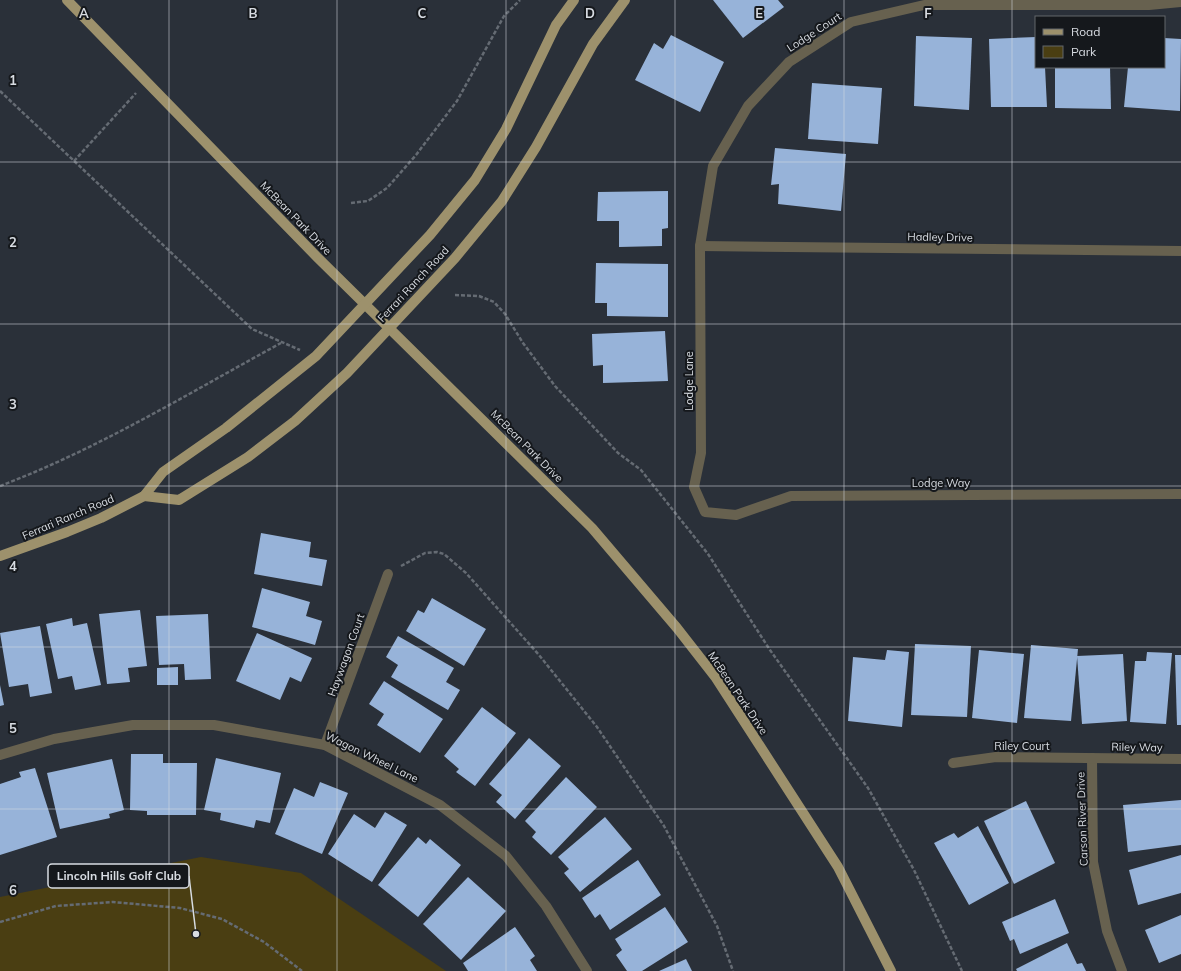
<svg xmlns="http://www.w3.org/2000/svg" width="1181" height="971" font-family="Mulish,sans-serif">
  <rect width="100%" height="100%" fill="#2a3039"/>
  <!-- green -->
  <polygon fill="#4a3e12" points="201,857 301,873 446,971 0,971 0,897"/>
  <!-- building -->
  <g fill="#97b3d9">
    <polygon points="713,0 778,0 784,7 743,38"/>
    <polygon points="671,35 724,62 700,112 635,80 654,43 663,49"/>
    <polygon points="916,36 972,38 969,110 914,106"/>
    <polygon points="1036,37 1036,67 1045,67 1047,107 991,107 989,39"/>
    <polygon points="1164,38 1181,39 1180,111 1124,107 1128,67 1164,67"/>
    <polygon points="1055,67 1110,67 1111,109 1055,108"/>
    <polygon points="812,83 882,88 878,144 808,139"/>
    <polygon points="775,148 846,154 841,211 778,204 779,184 771,185"/>
    <polygon points="668,191 668,228 662,229 662,246 619,247 619,221 597,221 598,192"/>
    <polygon points="596,263 668,264 668,317 607,316 607,303 595,303"/>
    <polygon points="665,331 668,381 603,383 603,365 593,366 592,334"/>
    <polygon points="261,533 311,542 309,557 327,560 322,586 254,574"/>
    <polygon points="262,588 310,602 306,616 322,621 315,645 252,627"/>
    <polygon points="432,598 486,629 464,666 406,631 418,610 424,613"/>
    <polygon points="140,610 147,666 128,668 130,682 107,684 99,614"/>
    <polygon points="208,614 211,679 185,680 184,664 159,665 156,616"/>
    <polygon points="72,618 73,626 87,623 101,685 75,690 72,676 58,679 46,624"/>
    <polygon points="40,626 52,693 30,697 28,684 9,687 0,633"/>
    <polygon points="257,633 312,658 301,682 290,677 280,700 236,681"/>
    <polygon points="398,636 454,668 446,682 460,690 448,710 391,677 398,665 386,657"/>
    <polygon points="915,644 971,646 967,717 911,715"/>
    <polygon points="1031,645 1078,649 1071,721 1024,718"/>
    <polygon points="887,650 909,652 902,727 848,721 853,657 885,660"/>
    <polygon points="979,650 1024,654 1017,723 972,718"/>
    <polygon points="1147,652 1172,653 1166,724 1130,722 1135,661 1146,661"/>
    <polygon points="1123,654 1127,721 1082,724 1077,656"/>
    <polygon points="1175,655 1181,655 1181,725 1177,725"/>
    <polygon points="178,667 178,685 157,685 157,668"/>
    <polygon points="384,681 443,719 420,753 377,725 384,714 369,704"/>
    <polygon points="0,685 4,705 0,706"/>
    <polygon points="482,707 516,733 475,786 456,772 459,769 444,756"/>
    <polygon points="529,738 561,766 515,819 496,802 502,795 489,784"/>
    <polygon points="131,754 163,754 163,763 197,763 196,815 147,815 147,811 130,810"/>
    <polygon points="216,758 281,773 270,823 256,820 254,828 220,820 221,813 204,810"/>
    <polygon points="112,759 124,810 109,814 110,818 60,829 47,773"/>
    <polygon points="35,768 57,837 0,855 0,784 21,777 19,772"/>
    <polygon points="566,777 597,807 551,855 532,837 536,832 525,821"/>
    <polygon points="320,782 348,793 322,854 275,834 294,788 314,797"/>
    <polygon points="1181,800 1181,845 1128,852 1123,805"/>
    <polygon points="1026,801 1055,863 1014,884 984,821"/>
    <polygon points="385,812 407,825 372,882 328,854 354,814 375,828"/>
    <polygon points="605,817 632,849 580,892 564,873 569,869 558,857"/>
    <polygon points="978,826 1009,883 969,905 934,843 954,833 958,838"/>
    <polygon points="418,837 426,844 430,839 461,865 418,917 378,885"/>
    <polygon points="1181,855 1181,893 1138,905 1129,870"/>
    <polygon points="638,860 661,895 610,930 600,914 595,918 582,898"/>
    <polygon points="468,877 506,911 461,960 423,924"/>
    <polygon points="1055,899 1069,933 1020,954 1014,939 1010,941 1002,922"/>
    <polygon points="665,907 688,942 642,971 627,971 616,955 622,950 615,939"/>
    <polygon points="1181,915 1181,954 1159,963 1145,930"/>
    <polygon points="515,927 535,956 530,960 537,971 468,971 463,963"/>
    <polygon points="1067,943 1077,964 1082,963 1086,971 1017,971 1016,969"/>
    <polygon points="686,959 692,971 659,971"/>
  </g>
  <g fill="none" stroke-linecap="round" stroke-linejoin="round">
    <!-- path -->
    <g stroke="#656b73" stroke-width="2.5" stroke-dasharray="4 2" stroke-linecap="butt">
      <polyline points="0,91 252,329 300,350"/>
      <polyline points="74,161 136,93"/>
      <polyline points="351,203 368,201 387,188 416,155 457,101 504,16 520,0"/>
      <polyline points="455,295 479,296 494,302 505,314 523,343 555,386 618,453 641,470 708,554 770,650 868,788 914,870 962,971"/>
      <path d="M0,486C98,449 189,393 281,343"/>
      <polyline points="401,566 425,553 437,552 444,554 466,573 539,655 597,727 664,826 717,926 733,971"/>
      <polyline points="0,922 56,906 113,902 180,908 222,919 264,942 302,971"/>
    </g>
    <!-- minor -->
    <g stroke="#67614f" stroke-width="10">
      <polyline points="1181,2 1149,5 924,5 851,22 789,62 748,106 713,166 700,246 701,453 694,487 705,512 736,515 791,496 1181,494"/>
      <polyline points="700,246 1181,251"/>
      <polyline points="325,745 388,574"/>
      <polyline points="0,755 54,739 133,725 214,725 325,745 440,805 506,856 546,906 587,971"/>
      <polyline points="1092,758 1093,862 1107,931 1122,971"/>
      <polyline points="953,763 996,757 1181,759"/>
    </g>
    <!-- major -->
    <g stroke="#9d916c" stroke-width="10">
      <polyline points="67,0 317,257 592,528 677,628 716,678 838,867 891,971"/>
      <polyline points="144,496 179,500 248,457 295,421 347,373 455,258 502,201 536,147 593,44 625,0"/>
      <polyline points="0,556 67,532 101,518 144,496 163,472 226,428 316,356 430,235 475,180 506,129 556,25 574,0"/>
    </g>
  </g>
  <!-- grid -->
  <path fill="none" stroke="#d8dce2" stroke-width="1" stroke-opacity="0.55" d="M169,0V971M337,0V971M506,0V971M675,0V971M844,0V971M1012,0V971M0,162H1181M0,324H1181M0,486H1181M0,647H1181M0,809H1181"/>
  <g text-anchor="middle" stroke-width="4" stroke-linejoin="round" paint-order="stroke">
    <!-- street labels -->
    <g font-size="11" fill="#d8dce2" stroke="#15181c">
      <text transform="translate(814 32) rotate(-33)" y="4">Lodge Court</text>
      <text transform="translate(296 218) rotate(46)" y="4">McBean Park Drive</text>
      <text transform="translate(940 237) rotate(1)" y="4">Hadley Drive</text>
      <text transform="translate(413 284) rotate(-47)" y="4">Ferrari Ranch Road</text>
      <text transform="translate(689 381) rotate(-90)" y="4">Lodge Lane</text>
      <text transform="translate(527 446) rotate(45)" y="4">McBean Park Drive</text>
      <text x="941" y="487">Lodge Way</text>
      <text transform="translate(68 517) rotate(-23)" y="4">Ferrari Ranch Road</text>
      <text transform="translate(346 655) rotate(-70)" y="4">Haywagon Court</text>
      <text transform="translate(738 693) rotate(56)" y="4">McBean Park Drive</text>
      <text x="1022" y="750">Riley Court</text>
      <text transform="translate(1137 747) rotate(1)" y="4">Riley Way</text>
      <text transform="translate(372 757) rotate(26)" y="4">Wagon Wheel Lane</text>
      <text transform="translate(1082 819) rotate(-92)" y="4">Carson River Drive</text>
    </g>
  </g>
  <g font-size="13" text-anchor="middle" font-weight="bold" fill="#d8dce2" stroke="#15181c" stroke-width="4" stroke-linejoin="round" paint-order="stroke">
    <text x="84" y="18">A</text>
    <text x="253" y="18">B</text>
    <text x="422" y="18">C</text>
    <text x="590" y="18">D</text>
    <text x="759" y="18">E</text>
    <text x="928" y="18">F</text>
    <text x="13" y="85">1</text>
    <text x="13" y="247">2</text>
    <text x="13" y="409">3</text>
    <text x="13" y="571">4</text>
    <text x="13" y="733">5</text>
    <text x="13" y="895">6</text>
  </g>
  <!-- callouts -->
  <path fill="none" stroke="#d8dce2" stroke-width="1.5" d="M196 934L189 876"/>
  <circle fill="#d8dce2" stroke="#15181c" stroke-width="1.5" cx="196" cy="934" r="4"/>
  <rect fill="#15181c" stroke="#d8dce2" stroke-width="1.5" x="48" y="864" width="141" height="24" rx="4"/>
  <g font-size="12" text-anchor="middle" font-weight="bold" fill="#d8dce2">
    <text x="119" y="880">Lincoln Hills Golf Club</text>
  </g>
  <!-- legend -->
  <rect x="1035" y="16" width="130" height="52" fill="#15181c" stroke="#63666b"/>
  <rect x="1043" y="29" width="20" height="6" fill="#9d916c" stroke="#63666b"/>
  <text x="1071" y="36" font-size="12" fill="#d8dce2">Road</text>
  <rect x="1043" y="46" width="20" height="12" fill="#4a3e12" stroke="#63666b"/>
  <text x="1071" y="56" font-size="12" fill="#d8dce2">Park</text>
</svg>
